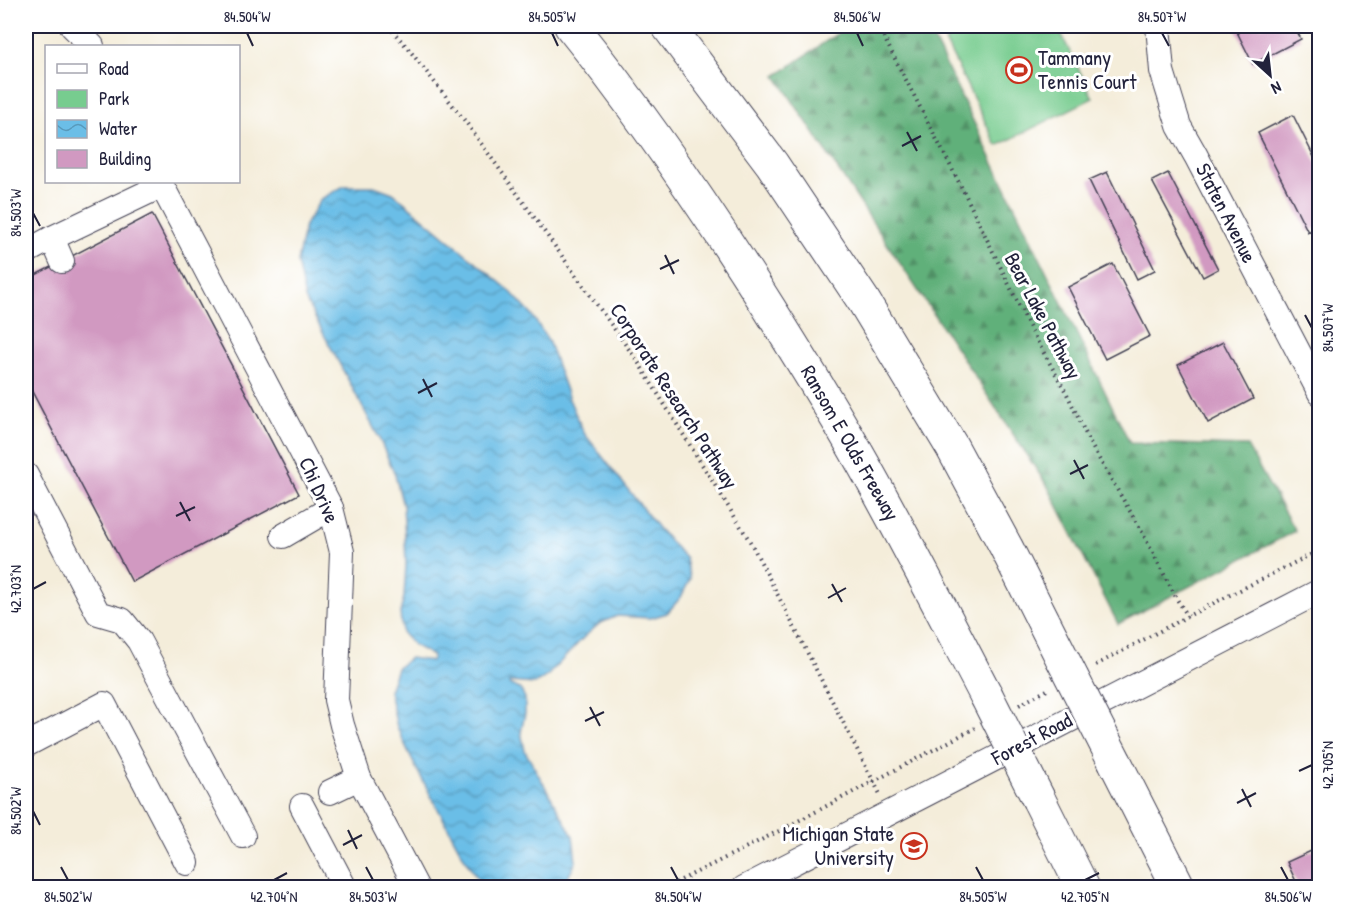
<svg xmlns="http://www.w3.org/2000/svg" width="1345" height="913" font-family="'Patrick Hand',sans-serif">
  <defs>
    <pattern id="forest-firs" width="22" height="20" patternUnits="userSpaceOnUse" patternTransform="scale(1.5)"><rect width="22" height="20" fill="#61b07a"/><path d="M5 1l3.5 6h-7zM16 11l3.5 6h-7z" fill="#508f65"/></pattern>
    <pattern id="water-waves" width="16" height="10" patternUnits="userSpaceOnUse" patternTransform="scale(1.5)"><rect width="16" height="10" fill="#6bbee7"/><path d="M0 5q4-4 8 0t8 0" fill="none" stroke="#589abc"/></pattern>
  </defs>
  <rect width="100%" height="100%" fill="#fff"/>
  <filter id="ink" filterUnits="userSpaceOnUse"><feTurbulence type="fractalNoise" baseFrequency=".0167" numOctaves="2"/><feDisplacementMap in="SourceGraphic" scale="12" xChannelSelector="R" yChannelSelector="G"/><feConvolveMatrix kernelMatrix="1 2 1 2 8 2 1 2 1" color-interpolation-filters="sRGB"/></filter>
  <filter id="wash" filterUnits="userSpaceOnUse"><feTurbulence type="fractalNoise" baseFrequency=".008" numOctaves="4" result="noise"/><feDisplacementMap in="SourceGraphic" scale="24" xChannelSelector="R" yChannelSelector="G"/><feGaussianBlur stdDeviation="1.35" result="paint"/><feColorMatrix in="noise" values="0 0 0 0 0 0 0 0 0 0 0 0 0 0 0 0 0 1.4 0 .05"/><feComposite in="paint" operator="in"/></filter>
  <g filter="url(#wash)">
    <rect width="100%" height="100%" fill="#f4edda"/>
    <!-- forest -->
    <polygon fill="url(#forest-firs)" stroke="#42695a" stroke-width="1.5" points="848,26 927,26 1130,443 1247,446 1295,531 1118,624 1048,487 776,76"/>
    <!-- park -->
    <polygon fill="#77cc8f" stroke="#4c7765" stroke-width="1.5" points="976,26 1057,26 1093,98 997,146 945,41"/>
    <!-- water -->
    <polygon fill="url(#water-waves)" stroke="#467091" stroke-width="1.5" points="344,186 374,186 393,193 509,290 531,314 548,340 569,399 584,433 658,528 686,559 690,579 681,597 667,613 651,618 617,616 599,624 583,638 548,675 535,684 509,682 509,684 520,689 525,698 525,714 521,732 525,751 573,836 576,862 567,879 551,887 486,887 478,879 465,859 415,766 397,727 389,691 397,668 410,658 431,661 433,656 413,645 402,632 400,613 404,597 406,565 405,538 403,506 395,475 379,438 305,299 297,262 305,225 321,199"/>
    <g id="blocks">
      <!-- building -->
      <g fill="#d199c1">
        <polygon points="1234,26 1294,26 1301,39 1253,64"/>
        <polygon points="1293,115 1320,169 1320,226 1308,232 1258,133"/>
        <polygon points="1107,172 1155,270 1137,279 1089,180"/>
        <polygon points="1168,173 1218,269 1203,277 1152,181"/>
        <polygon points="152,214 299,494 132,582 26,380 26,280"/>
        <polygon points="1113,264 1150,336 1105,359 1068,287"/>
        <polygon points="1223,342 1253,399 1208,423 1178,365"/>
        <polygon points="1320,847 1320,888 1299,888 1287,862"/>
      </g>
    </g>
  </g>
  <g filter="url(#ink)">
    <use href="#blocks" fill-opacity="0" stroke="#424053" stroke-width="1.5"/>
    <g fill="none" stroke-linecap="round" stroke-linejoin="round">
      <defs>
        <g id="minor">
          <polyline points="72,26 92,46"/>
          <polyline points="1158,26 1162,71 1179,126 1196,156 1320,393"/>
          <polyline points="160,182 331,508 342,552 336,700 342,725 359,778 417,888"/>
          <polyline points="52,238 62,261"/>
          <polyline points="26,252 52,238 161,186"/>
          <polyline points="26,475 98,613 122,620 139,641 243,836"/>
          <polyline points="283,536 331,508"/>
          <polyline points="26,745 104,704 187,863"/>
          <polyline points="330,792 359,778"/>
          <polyline points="302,806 345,888"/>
          <polyline points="744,888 1320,591"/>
        </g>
        <g id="highway">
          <path d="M571,26C643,115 707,210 769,308C799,356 830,405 858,455C903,534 944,615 986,695"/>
          <polyline points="668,26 772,164 863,300 952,447 1006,547 1062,658"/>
          <polyline points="1115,762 1179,888"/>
          <polyline points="1039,800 1083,888"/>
        </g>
      </defs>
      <!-- minor casing -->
      <use href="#minor" stroke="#424053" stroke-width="26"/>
      <!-- highway casing -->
      <use href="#highway" stroke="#424053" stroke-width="35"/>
      <!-- path -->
      <g stroke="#424053" stroke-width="4" stroke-dasharray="1.5 4.5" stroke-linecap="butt">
        <polyline points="388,26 407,47 465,121 638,362 751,543 880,794"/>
        <polyline points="878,26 966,196 1031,330 1067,394 1091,445 1141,530 1178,601 1188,616"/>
        <polyline points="1096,665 1188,616 1320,550"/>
        <polyline points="1019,705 1049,689"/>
        <polyline points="665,888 779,831 975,728"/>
      </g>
      <!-- minor -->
      <use href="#minor" stroke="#fff" stroke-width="24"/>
      <!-- highway -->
      <use href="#highway" stroke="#fff" stroke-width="33"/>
      <defs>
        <g id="highway-bridge">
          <polyline points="1062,658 1115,762"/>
          <polyline points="986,695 1039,800"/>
        </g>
      </defs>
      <!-- highway-bridge casing -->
      <use href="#highway-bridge" stroke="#424053" stroke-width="35" stroke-linecap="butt"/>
      <!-- highway-bridge -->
      <use href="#highway-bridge" stroke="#fff" stroke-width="33"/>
    </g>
  </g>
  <!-- ticks -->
  <path fill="none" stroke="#22223b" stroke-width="2" d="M247,33L253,46M552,33L558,46M857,33L863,46M1162,33L1169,46M907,132L917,151M902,146L921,136M33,213L40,226M665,255L674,274M660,269L679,260M1305,315L1312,328M423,379L432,397M418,393L437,383M1074,460L1084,479M1070,474L1088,465M180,502L190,521M176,516L195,507M832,584L842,602M33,589L46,582M828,598L846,588M590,707L600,726M585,721L604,712M1299,771L1312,765M1242,789L1251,807M1237,803L1256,793M33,811L40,825M348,830L357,849M343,845L362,835M61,867L68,880M366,867L373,880M671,867L678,880M976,867L983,880M1281,867L1288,880M274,880L287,873M1085,880L1099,873"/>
  <!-- icons -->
  <defs>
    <symbol id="stadium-ring" viewBox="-11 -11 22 22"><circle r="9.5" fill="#fff" stroke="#c8321e" stroke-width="1.5"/><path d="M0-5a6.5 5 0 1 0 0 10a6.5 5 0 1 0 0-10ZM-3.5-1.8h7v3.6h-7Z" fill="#c8321e"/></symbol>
    <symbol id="university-ring" viewBox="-11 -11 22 22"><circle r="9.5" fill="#fff" stroke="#c8321e" stroke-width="1.5"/><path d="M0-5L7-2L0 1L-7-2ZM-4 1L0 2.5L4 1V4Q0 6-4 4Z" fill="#c8321e"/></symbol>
  </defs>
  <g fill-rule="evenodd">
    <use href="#stadium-ring" x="1004" y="55" width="30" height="30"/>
    <use href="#university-ring" x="899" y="831" width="30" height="30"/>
  </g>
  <g text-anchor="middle" stroke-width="6" stroke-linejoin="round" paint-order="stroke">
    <!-- poi labels -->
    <g font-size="21" fill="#22223b" stroke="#fff" text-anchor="start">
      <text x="1038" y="65">Tammany<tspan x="1038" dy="24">Tennis Court</tspan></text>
      <text x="894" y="841" text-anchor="end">Michigan State<tspan x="894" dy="24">University</tspan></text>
    </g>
    <!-- street labels -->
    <g font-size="21" fill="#22223b" stroke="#fff">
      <text transform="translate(1226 213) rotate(63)" y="7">Staten Avenue</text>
      <text transform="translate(1043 316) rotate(62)" y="7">Bear Lake Pathway</text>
      <text transform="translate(674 396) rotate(57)" y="7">Corporate Research Pathway</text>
      <text transform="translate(850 443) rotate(60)" y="7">Ransom E Olds Freeway</text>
      <text transform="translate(319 490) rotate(66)" y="7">Chi Drive</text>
      <text transform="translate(1032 739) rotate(-28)" y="7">Forest Road</text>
    </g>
  </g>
  <!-- margin -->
  <rect width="1345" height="913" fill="none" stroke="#fff" stroke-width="66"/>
  <!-- legend -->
  <rect x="45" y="45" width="195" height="138" fill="#ffffff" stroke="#a7a7b1" stroke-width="1.5"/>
  <rect x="57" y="64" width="30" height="9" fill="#ffffff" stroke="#a7a7b1" stroke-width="1.5"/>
  <text x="99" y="75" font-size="18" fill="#22223b">Road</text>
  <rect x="57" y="90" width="30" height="18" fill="#77cc8f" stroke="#a7a7b1" stroke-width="1.5"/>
  <text x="99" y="105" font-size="18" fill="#22223b">Park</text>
  <rect x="57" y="120" width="30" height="18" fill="url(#water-waves)" stroke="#a7a7b1" stroke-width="1.5"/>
  <text x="99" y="135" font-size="18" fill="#22223b">Water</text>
  <rect x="57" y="150" width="30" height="18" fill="#d199c1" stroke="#a7a7b1" stroke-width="1.5"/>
  <text x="99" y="165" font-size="18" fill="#22223b">Building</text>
  <!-- north arrow -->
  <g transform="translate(1270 75) rotate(153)" stroke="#ffffff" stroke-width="4.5" paint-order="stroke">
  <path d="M0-4.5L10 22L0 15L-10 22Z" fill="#22223b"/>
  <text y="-9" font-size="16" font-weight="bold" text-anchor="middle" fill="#22223b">N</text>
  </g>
  <rect x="33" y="33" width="1279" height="847" fill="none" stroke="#22223b" stroke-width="2"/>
  <g font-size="15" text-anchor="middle" fill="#22223b">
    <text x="247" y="22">84.504°W</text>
    <text x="552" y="22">84.505°W</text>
    <text x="857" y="22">84.506°W</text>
    <text x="1162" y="22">84.507°W</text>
    <text transform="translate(16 213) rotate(-90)" y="5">84.503°W</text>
    <text transform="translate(1328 328) rotate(-90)" y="5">84.507°W</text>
    <text transform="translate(16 589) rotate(-90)" y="5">42.703°N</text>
    <text transform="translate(1328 765) rotate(-90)" y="5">42.705°N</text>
    <text transform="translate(16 811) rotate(-90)" y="5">84.502°W</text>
    <text x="68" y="902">84.502°W</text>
    <text x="274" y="902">42.704°N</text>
    <text x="373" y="902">84.503°W</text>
    <text x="678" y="902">84.504°W</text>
    <text x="983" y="902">84.505°W</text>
    <text x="1085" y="902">42.705°N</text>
    <text x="1288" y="902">84.506°W</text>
  </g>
</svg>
